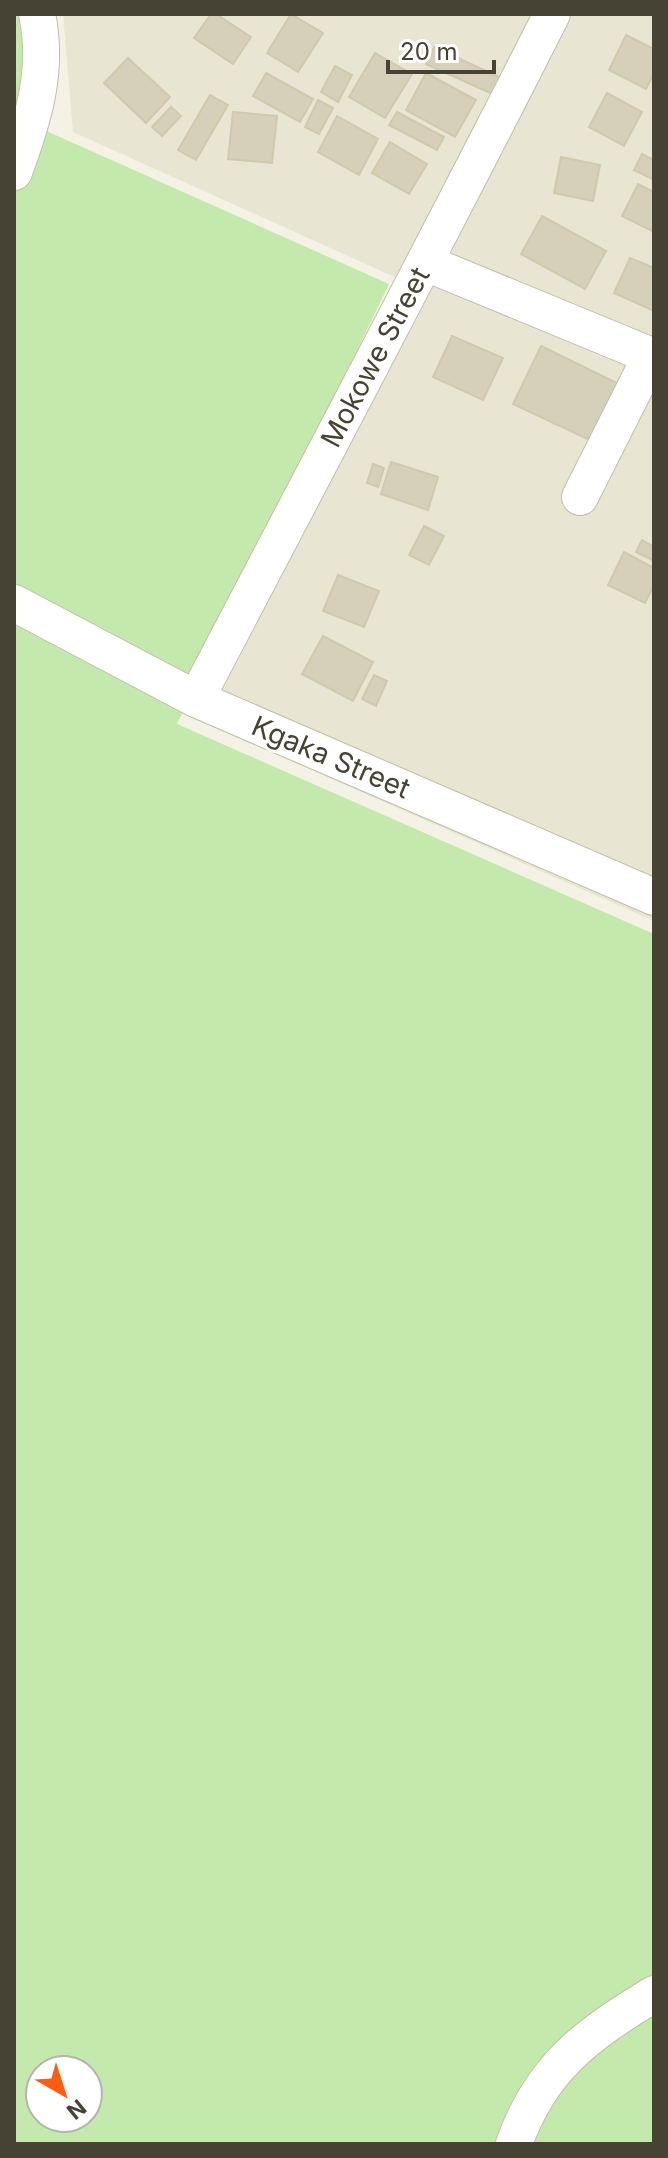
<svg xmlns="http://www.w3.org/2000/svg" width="668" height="2158" font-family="Inter,sans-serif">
  <rect width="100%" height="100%" fill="#f3f2e5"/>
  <!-- residential -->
  <polygon fill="#e8e5d3" points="63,14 654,14 654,921 193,718 399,279 73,132"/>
  <!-- green -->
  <path fill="#c3eaac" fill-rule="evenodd" d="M14,14H23L24,121L389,284L177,724L654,934V2144H14ZM40,2070H88V2118H40Z"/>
  <!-- building -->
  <g fill="#d6cfba" stroke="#d1c9ad" stroke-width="2">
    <polygon points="211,14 216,14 251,37 233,64 194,38"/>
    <polygon points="291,14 323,33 298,72 267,53"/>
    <polygon points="626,35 654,49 654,73 646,89 609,70"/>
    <polygon points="434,47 508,81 501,98 426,64"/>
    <polygon points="375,53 412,74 385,118 349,97"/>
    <polygon points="128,58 170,97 146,123 104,83"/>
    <polygon points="335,66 352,75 338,102 321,92"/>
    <polygon points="266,73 313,99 300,122 253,96"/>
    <polygon points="426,73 476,100 455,137 406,110"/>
    <polygon points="607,93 642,112 624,146 589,127"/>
    <polygon points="210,95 228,105 196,160 178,150"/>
    <polygon points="318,100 333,108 319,134 305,127"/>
    <polygon points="171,107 181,116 162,136 152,127"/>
    <polygon points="233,112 277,116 272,163 228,159"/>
    <polygon points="397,112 444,137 437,150 389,125"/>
    <polygon points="337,116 378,139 359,175 318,152"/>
    <polygon points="390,142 427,164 409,194 372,173"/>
    <polygon points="642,154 654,160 654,180 634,170"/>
    <polygon points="561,157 600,165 593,201 554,193"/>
    <polygon points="638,184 654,192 654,232 622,216"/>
    <polygon points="542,216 606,251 585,289 521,254"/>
    <polygon points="630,258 654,268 654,311 614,293"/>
    <polygon points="452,336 503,358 483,400 433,377"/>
    <polygon points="541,346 623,386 596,443 513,404"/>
    <polygon points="391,462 438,477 428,510 381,494"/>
    <polygon points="373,464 384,468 378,487 367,483"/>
    <polygon points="424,526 444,536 429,565 409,555"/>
    <polygon points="642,540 654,547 654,561 636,552"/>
    <polygon points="624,552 654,568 654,585 645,603 608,585"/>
    <polygon points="338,575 379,591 364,627 323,611"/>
    <polygon points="323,636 373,662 353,701 302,674"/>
    <polygon points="374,675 387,681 376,706 362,699"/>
  </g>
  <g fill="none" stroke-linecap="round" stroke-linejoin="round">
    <defs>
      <g id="minor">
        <path d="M14,172C33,120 49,71 37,14"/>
        <polyline points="426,263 654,357"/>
        <polyline points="580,497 651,356"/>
        <polyline points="14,603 196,699 654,897"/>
        <path d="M196,699C315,471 436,244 552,14"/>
        <path d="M514,2144C541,2067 587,2035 654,1994"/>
      </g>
    </defs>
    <!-- minor casing -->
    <use href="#minor" stroke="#c2beaa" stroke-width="38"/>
    <!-- minor -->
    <use href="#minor" stroke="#fff" stroke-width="36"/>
  </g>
  <g text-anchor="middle" stroke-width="6" stroke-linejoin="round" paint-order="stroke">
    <!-- street labels -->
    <g font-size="28" fill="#464234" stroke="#fff">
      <text transform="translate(375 357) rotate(-62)" y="10">Mokowe Street</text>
      <text transform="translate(331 757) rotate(23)" y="10">Kgaka Street</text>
    </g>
  </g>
  <!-- border -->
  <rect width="668" height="2158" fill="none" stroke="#464234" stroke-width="32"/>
  <!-- north arrow -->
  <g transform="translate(64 2094) rotate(141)"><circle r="38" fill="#ffffff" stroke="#b5b3ae" stroke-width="2"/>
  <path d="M0-6L14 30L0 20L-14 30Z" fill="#ff5d11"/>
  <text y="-12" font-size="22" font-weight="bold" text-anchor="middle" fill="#464234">N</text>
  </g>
  <!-- scale -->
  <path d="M388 60v12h106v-12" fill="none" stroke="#464234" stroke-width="4"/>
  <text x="400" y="60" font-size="24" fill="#464234" stroke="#ffffff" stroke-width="6" paint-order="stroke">20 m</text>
</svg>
